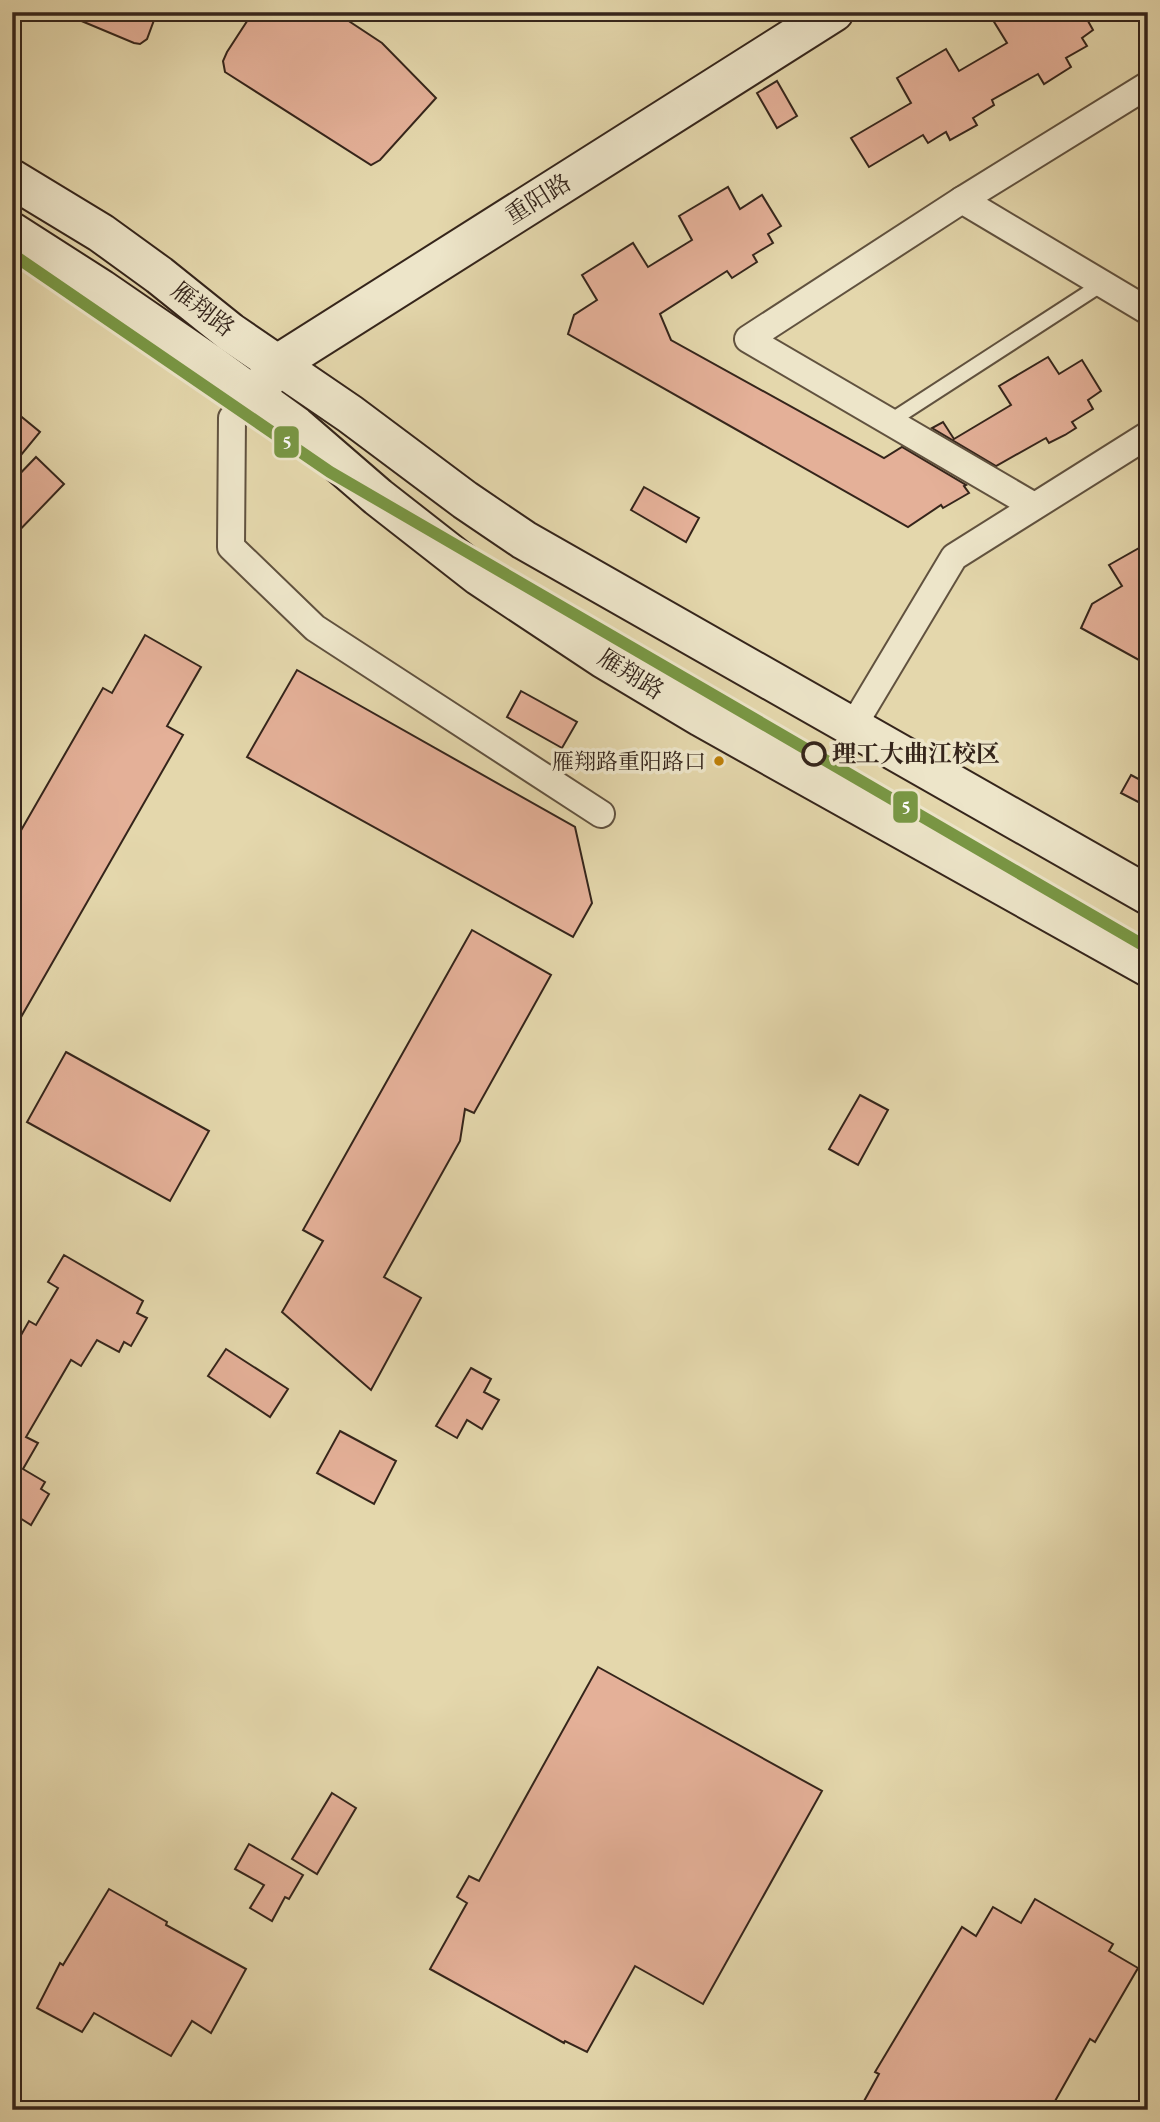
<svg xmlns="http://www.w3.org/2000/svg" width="1160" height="2122" font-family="'EB Garamond','Noto Serif SC',serif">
  <rect width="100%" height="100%" fill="#e4d7ac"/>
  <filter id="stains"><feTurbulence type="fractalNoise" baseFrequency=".00286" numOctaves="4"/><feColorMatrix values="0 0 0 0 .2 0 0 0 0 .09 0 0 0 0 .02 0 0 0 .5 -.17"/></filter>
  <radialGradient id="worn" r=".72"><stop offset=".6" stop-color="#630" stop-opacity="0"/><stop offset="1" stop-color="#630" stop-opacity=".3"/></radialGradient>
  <!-- building -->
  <g fill="#e4b098" stroke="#35251b" stroke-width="2">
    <polygon points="60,12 157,12 147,39 140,44 134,43"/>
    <polygon points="253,12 335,12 382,43 436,98 380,160 371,165 225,72 223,61 227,52"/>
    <polygon points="988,12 1083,12 1093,30 1082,38 1087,46 1066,58 1071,67 1044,84 1038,74 992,100 994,105 973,118 977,125 950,140 946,132 928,143 923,135 869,167 851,138 911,103 897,78 946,49 959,71 1007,43"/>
    <polygon points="777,81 797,116 777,128 757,93"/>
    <polygon points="728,187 740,209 762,195 781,226 768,234 773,243 753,255 757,262 732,278 727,271 660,314 671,340 884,458 902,447 966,485 964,486 969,493 943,508 941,505 908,527 568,334 574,315 597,300 582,275 633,243 648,267 692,240 679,216"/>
    <polygon points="1048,357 1059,374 1082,360 1101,391 1088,400 1093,409 1072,422 1076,428 1065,435 1049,443 1046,438 996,466 932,428 943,422 954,439 1011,405 999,386"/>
    <polygon points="12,409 40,432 12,466"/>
    <polygon points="36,457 64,484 12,538 12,482"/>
    <polygon points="644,487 699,518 686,542 631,510"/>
    <polygon points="1148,543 1148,665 1081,628 1092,604 1122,586 1109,565"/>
    <polygon points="145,635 201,667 167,726 183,735 12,1033 12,846 103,688 112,693"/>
    <polygon points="297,670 575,827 592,903 573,937 247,757"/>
    <polygon points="521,691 577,722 562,748 507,717"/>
    <polygon points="1131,775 1148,784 1148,807 1121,793"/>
    <polygon points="472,930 551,975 474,1113 465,1109 460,1141 384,1277 421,1298 371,1390 282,1312 323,1241 303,1230"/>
    <polygon points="66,1052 209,1131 170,1201 27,1122"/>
    <polygon points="860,1095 888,1110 858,1165 829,1149"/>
    <polygon points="64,1255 143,1301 137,1313 147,1318 131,1346 124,1342 119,1352 97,1340 81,1366 71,1360 26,1437 38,1443 23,1469 45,1482 41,1489 49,1494 31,1525 12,1513 12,1351 29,1321 36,1325 58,1288 48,1282"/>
    <polygon points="226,1349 288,1389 270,1417 208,1376"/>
    <polygon points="471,1368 491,1379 484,1392 499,1400 482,1429 467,1420 457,1438 436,1426"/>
    <polygon points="340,1431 396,1461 374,1504 317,1473"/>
    <polygon points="598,1667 822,1791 703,2004 635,1966 587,2052 565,2041 564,2043 430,1969 467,1903 457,1897 469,1876 479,1881"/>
    <polygon points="332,1793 356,1808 317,1874 292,1859"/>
    <polygon points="249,1844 303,1875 289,1899 285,1897 272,1921 250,1908 264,1885 235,1869"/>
    <polygon points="109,1889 167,1922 166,1925 246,1969 211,2033 192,2021 171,2056 94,2013 82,2032 37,2008 60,1963 63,1965"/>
    <polygon points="1035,1899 1113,1944 1109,1951 1138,1968 1095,2042 1090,2039 1050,2110 875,2110 863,2103 879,2074 875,2072 962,1927 976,1936 993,1907 1021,1923"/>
  </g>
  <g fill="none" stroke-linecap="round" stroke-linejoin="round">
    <defs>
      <polyline id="lane" points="889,422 1102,284"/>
      <g id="street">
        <polyline points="962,200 1148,85"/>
        <polyline points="256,398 232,418 231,547 315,628 601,814"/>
        <polyline points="1034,506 748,339 962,200 1148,311"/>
        <polyline points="853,726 954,557 1148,435"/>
      </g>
      <g id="secondary">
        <polyline points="12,179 101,233 159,275 230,332 350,414 465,500 524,540 1148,895"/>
        <polyline points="12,232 101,289 210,364 296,426 378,497 479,576 604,659 701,717 1148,967"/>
        <polyline points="263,385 276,365 834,12"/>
      </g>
    </defs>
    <!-- lane casing -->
    <use href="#lane" stroke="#61523f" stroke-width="18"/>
    <!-- street casing -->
    <use href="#street" stroke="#61523f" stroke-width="30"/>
    <!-- secondary casing -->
    <use href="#secondary" stroke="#35251b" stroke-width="42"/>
    <!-- lane -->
    <use href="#lane" stroke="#ede5c9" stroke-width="14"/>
    <!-- street -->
    <use href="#street" stroke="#ede5c9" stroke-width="26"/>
    <!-- secondary -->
    <use href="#secondary" stroke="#ede5c9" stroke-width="38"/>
    <defs>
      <polyline id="metro-1" points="12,254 330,472 1148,948"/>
    </defs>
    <!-- metro-1 casing -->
    <use href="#metro-1" stroke="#ede5c9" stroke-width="18"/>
    <!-- metro-1 -->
    <use href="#metro-1" stroke="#799744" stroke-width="12"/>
  </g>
  <!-- markers -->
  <circle fill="#ede5c9" stroke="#35251b" stroke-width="3.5" cx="814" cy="754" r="11"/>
  <circle fill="#bd7f08" stroke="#ede5c9" stroke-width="2.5" cx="719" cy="761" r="6"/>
  <g text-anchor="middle" stroke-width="7" stroke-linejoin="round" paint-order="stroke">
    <!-- bus labels -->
    <g font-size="22" fill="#35251b" stroke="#ede5c9" text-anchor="end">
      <text x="706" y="769">雁翔路重阳路口</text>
    </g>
    <!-- street labels -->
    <g font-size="24" fill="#35251b" stroke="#ede5c9">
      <text transform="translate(538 199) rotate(-32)" y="8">重阳路</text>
      <text transform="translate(203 309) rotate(38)" y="8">雁翔路</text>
      <text transform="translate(631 674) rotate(32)" y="8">雁翔路</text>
    </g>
    <!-- stop labels -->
    <g font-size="24" font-weight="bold" fill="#35251b" stroke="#ede5c9" text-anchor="start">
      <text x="832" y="762">理工大曲江校区</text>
    </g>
  </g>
  <g stroke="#ede5c9" stroke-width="2.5">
    <rect x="273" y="425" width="27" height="34" rx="7" fill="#799744"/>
    <rect x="892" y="790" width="27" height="34" rx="7" fill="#799744"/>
  </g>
  <g font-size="19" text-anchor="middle" font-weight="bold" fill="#fff">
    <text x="287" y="449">5</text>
    <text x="906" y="814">5</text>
  </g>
  <!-- margin -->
  <rect width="1160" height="2122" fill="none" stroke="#e4d7ac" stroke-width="42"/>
  <rect x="14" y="14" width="1132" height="2094" fill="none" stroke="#35251b" stroke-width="3.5"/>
  <rect x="21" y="21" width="1118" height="2080" fill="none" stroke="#35251b" stroke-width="2"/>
  <rect width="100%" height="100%" filter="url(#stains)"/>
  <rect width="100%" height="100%" fill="url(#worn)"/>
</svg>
